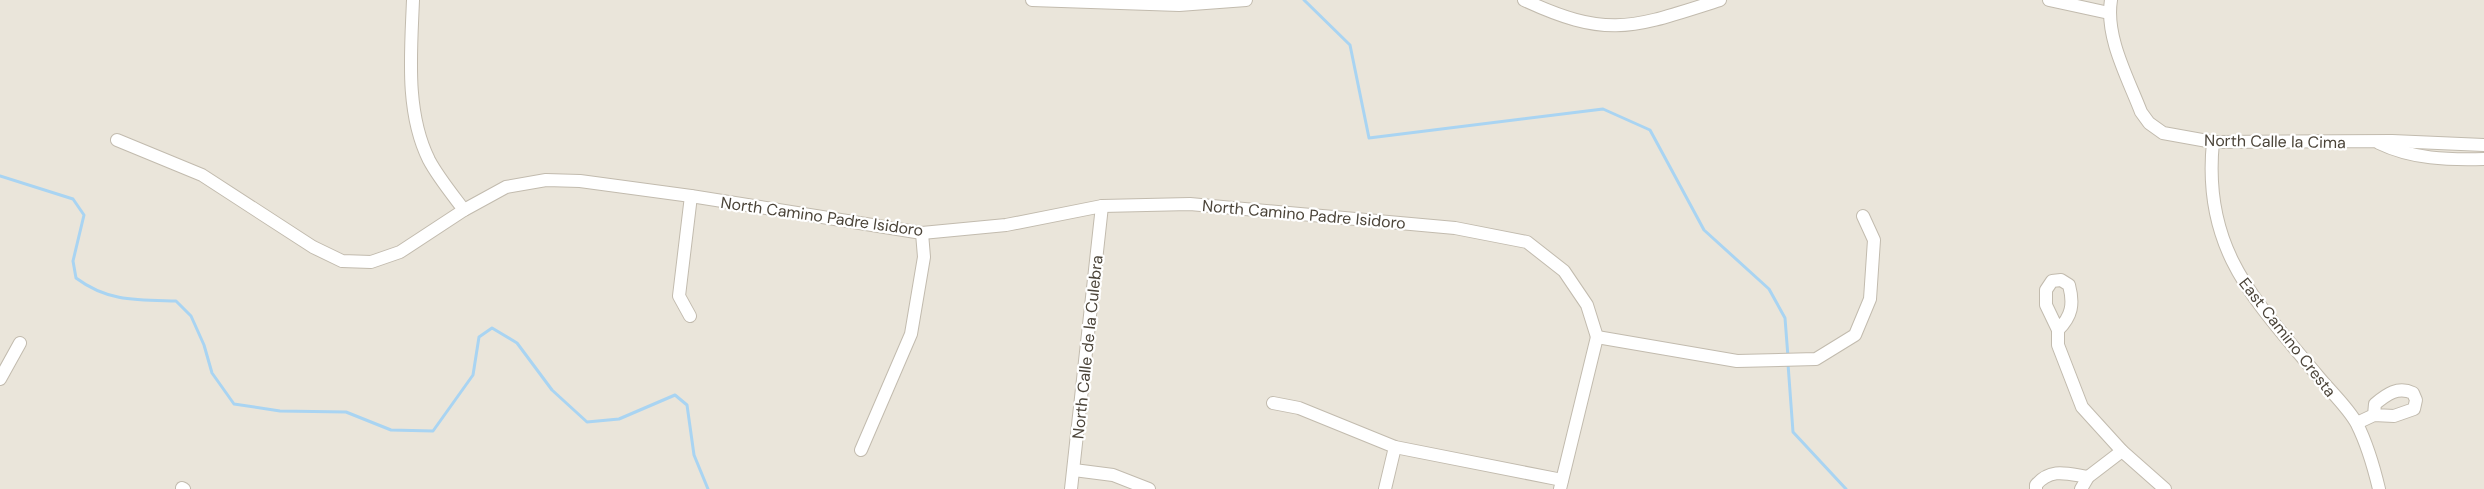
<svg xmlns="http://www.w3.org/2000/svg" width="2484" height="489" font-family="'DM Sans',sans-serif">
  <rect width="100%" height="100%" fill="#f6f3ec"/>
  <!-- residential -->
  <rect fill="#eae5da" x="0" y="0" width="2484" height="489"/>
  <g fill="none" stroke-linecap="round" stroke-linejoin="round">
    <!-- stream -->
    <g stroke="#a9d4f2" stroke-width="3">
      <polyline points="1304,0 1350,45 1369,138 1603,109 1650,130 1704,230 1769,289 1785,318 1788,357"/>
      <path d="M0,176L73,199L84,215L73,261L76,278C108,302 138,300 176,301L191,316L204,345L212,373L234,404L280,411L346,412L391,430L433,431L473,375L479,337L492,328L517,343L552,390L587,422L619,419L675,395L687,405L694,455L708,489"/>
      <polyline points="1788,364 1793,432 1846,489"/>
    </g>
    <defs>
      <g id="minor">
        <path d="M413,0C411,52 405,112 429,160C438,177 452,194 464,210"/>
        <polyline points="1032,0 1179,5 1246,0"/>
        <path d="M1524,0C1610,40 1634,27 1720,0"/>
        <polyline points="2049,0 2109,13"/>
        <path d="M2111,0C2105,37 2128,78 2141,112L2149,123L2163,133L2213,142L2392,141L2484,145"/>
        <polyline points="117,140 202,175 313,247 342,261 371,262 400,252 464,210 506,187 546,180 580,181 691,196 922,233 1006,225 1102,206 1190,204 1455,228 1527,242 1564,271 1587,305 1597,337"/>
        <path d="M2213,142C2202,249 2254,299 2317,375C2329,390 2348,407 2357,424C2367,444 2374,468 2379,489"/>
        <path d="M2379,143C2412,159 2448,160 2484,159"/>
        <polyline points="690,316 679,296 691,196"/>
        <path d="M2058,330C2072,316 2074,304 2069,285L2061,280L2052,281L2046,290V305L2058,330V345L2082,407L2122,451L2165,489"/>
        <polyline points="1597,337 1737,361 1816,359 1855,335 1870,299 1874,240 1863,216"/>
        <polyline points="0,379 20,343"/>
        <polyline points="1273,403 1299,408 1395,447 1562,480"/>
        <path d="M2357,423L2374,415L2394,416L2414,409L2416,400L2413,393C2398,386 2387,394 2375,404L2374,415"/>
        <polyline points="861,450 911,334 924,257 922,233"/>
        <polyline points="1074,470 1113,475 1149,489"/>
        <polyline points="182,488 184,489"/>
        <polyline points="1071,489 1102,206"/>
        <polyline points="1385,489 1395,447"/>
        <polyline points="1560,489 1597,337"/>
        <path d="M2036,489V485C2051,467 2068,474 2088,477"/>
        <polyline points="2081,489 2088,477 2122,451"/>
      </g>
    </defs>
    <!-- minor casing -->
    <use href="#minor" stroke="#c2bbae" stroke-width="14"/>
    <!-- minor -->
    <use href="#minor" stroke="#fff" stroke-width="12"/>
  </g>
  <g text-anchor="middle" stroke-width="4.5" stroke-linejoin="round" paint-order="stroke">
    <!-- street labels -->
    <g font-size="16" fill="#4b4439" stroke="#fff">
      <text transform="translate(2275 141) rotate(1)" y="6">North Calle la Cima</text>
      <text transform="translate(1304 214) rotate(5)" y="6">North Camino Padre Isidoro</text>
      <text transform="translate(822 216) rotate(8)" y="6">North Camino Padre Isidoro</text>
      <text transform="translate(2288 337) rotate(52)" y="6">East Camino Cresta</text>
      <text transform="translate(1087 347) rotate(-84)" y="6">North Calle de la Culebra</text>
    </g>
  </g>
</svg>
